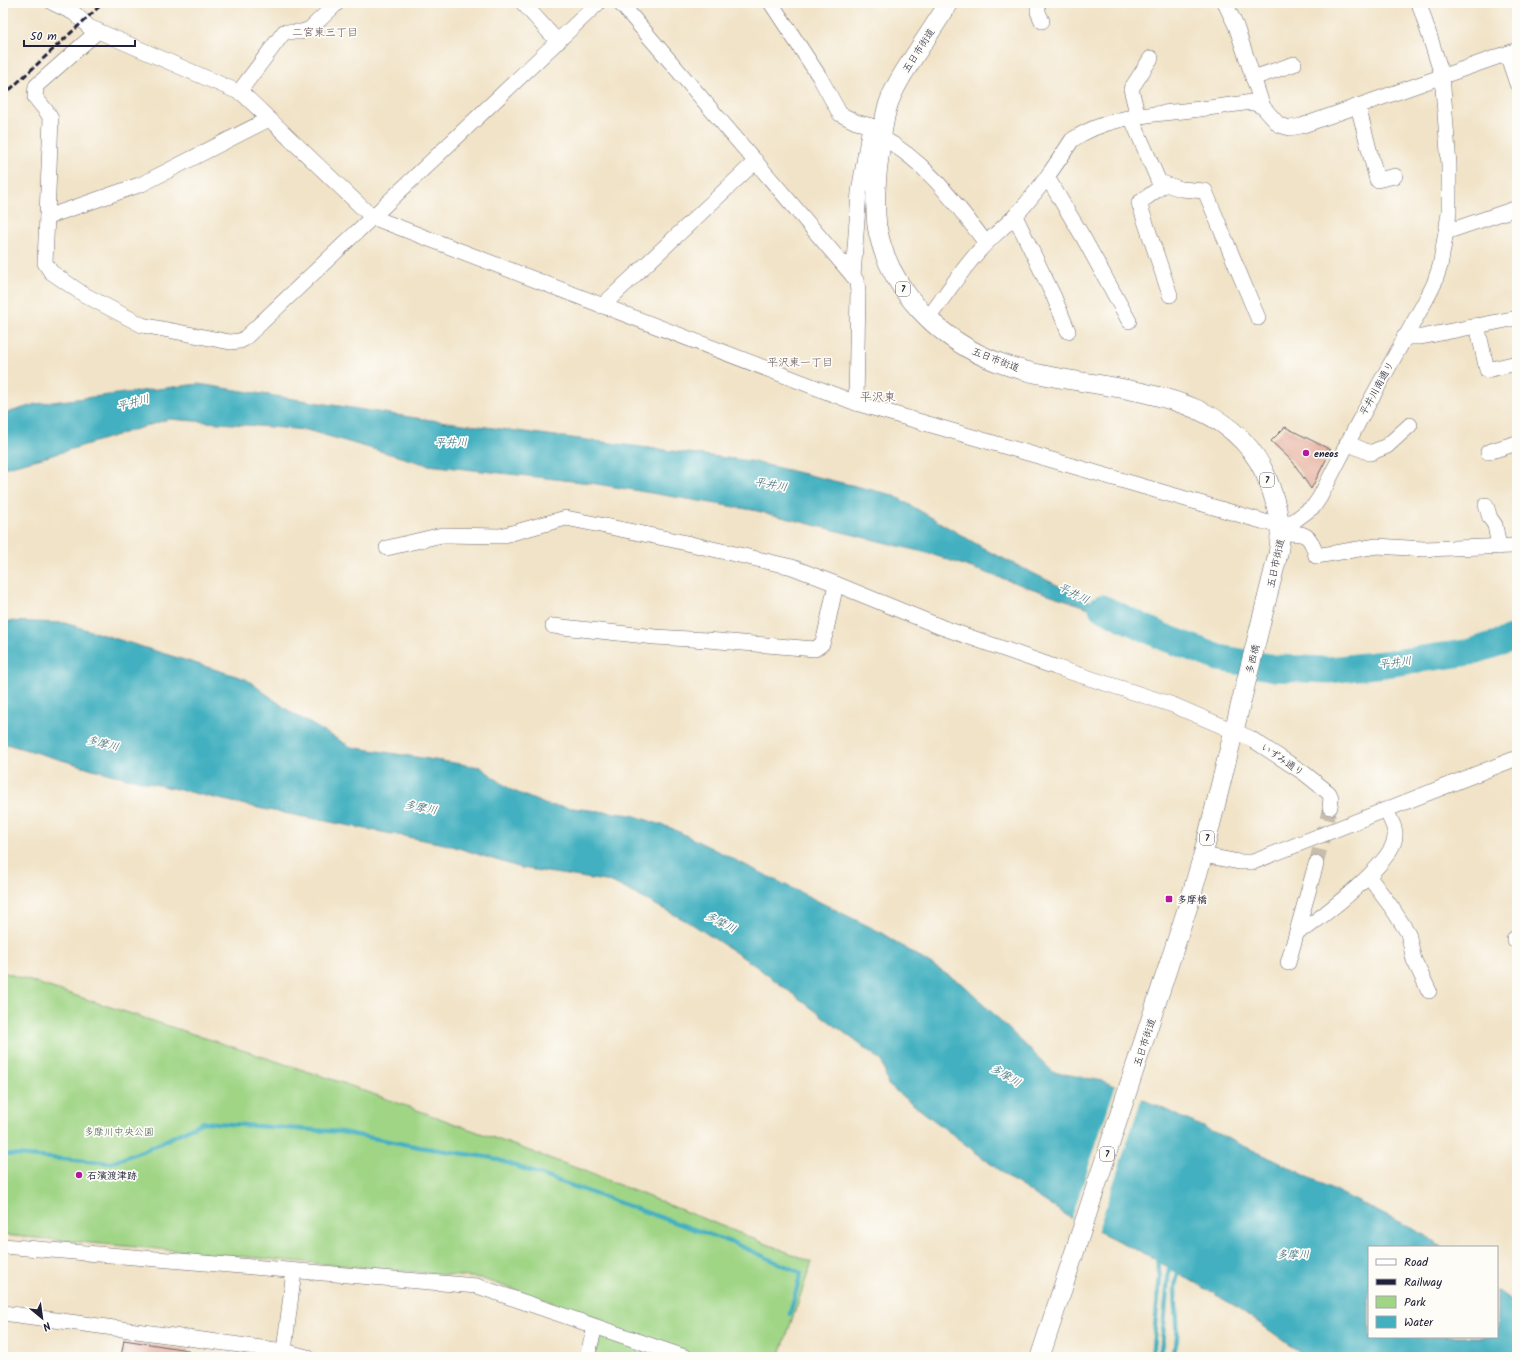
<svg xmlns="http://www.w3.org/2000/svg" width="1520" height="1360" font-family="Kalam,'Klee One',sans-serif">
  <rect width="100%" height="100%" fill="#fdfcf7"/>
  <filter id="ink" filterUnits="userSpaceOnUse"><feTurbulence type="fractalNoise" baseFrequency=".025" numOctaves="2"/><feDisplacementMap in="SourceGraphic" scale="8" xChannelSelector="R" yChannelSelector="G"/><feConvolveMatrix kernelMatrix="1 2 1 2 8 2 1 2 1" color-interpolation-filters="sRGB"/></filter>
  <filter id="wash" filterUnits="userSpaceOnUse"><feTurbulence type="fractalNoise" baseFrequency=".012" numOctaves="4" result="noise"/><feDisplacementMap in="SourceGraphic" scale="16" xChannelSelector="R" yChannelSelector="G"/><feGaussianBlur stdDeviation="0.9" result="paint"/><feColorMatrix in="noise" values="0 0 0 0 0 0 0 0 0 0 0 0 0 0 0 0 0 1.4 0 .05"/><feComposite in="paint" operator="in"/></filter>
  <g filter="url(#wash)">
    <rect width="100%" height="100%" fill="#f1e3c7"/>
    <!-- green -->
    <polygon fill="#a0d586" stroke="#617c60" points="3,972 340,1082 579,1169 812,1262 779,1357 594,1357 604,1320 480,1278 3,1235"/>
    <!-- water -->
    <g fill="#43b0c0" stroke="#32697e">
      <polygon points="198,384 416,418 750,461 893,495 990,552 1136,624 931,554 753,510 591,483 428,465 307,430 169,419 46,457 3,468 3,414 36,404"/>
      <polygon points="3,621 65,623 246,679 292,713 351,747 480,767 511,790 547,805 632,815 671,828 880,932 965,986 1053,1072 1103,1081 1272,1159 1427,1236 1441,1247 1369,1247 1369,1337 1497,1337 1497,1290 1517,1305 1517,1357 1307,1357 1235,1306 1149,1256 1071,1218 1013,1181 888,1085 882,1061 753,964 692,924 612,882 521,868 449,845 263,809 110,774 3,743"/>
    </g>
    <!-- pier -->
    <polygon fill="#f1e3c7" points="1116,1084 1142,1097 1097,1233 1071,1220"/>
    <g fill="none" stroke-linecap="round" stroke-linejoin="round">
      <!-- stream -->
      <g stroke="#43b0c0" stroke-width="4.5">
        <polyline points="3,1154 111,1163 152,1147 203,1122 341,1132 425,1148 493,1158 736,1244 801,1273 790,1314"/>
        <polyline points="1152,1357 1160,1277 1157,1259 1160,1261"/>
        <polyline points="1159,1357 1162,1344 1169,1268"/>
        <path d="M1172,1357C1182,1335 1175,1312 1175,1289C1175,1283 1177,1278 1178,1273L1173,1270"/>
      </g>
      <!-- river -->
      <polyline stroke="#43b0c0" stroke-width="27" points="1102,608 1166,638 1219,658 1275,668 1329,670 1393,663 1471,652 1517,637"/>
    </g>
    <g id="blocks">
      <!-- building -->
      <g fill="#e5ac9a">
        <polygon points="1285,427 1331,450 1311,489 1293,462 1271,441"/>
        <polygon points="124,1340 188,1350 188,1357 121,1357"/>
      </g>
    </g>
  </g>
  <g filter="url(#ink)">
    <use href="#blocks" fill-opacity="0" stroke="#6a666c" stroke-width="1"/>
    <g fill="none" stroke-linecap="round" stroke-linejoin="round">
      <!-- minor-tunnel -->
      <polyline stroke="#c8bcab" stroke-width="15" stroke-dasharray="15 8" stroke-linecap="butt" points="1316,864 1330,807"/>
      <defs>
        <g id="minor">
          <polyline points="53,3 74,13 89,27 243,94 372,217 856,403 1265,522 1280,524 1294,521 1314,506 1320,497 1359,421 1428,296 1434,284 1440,266 1446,232 1449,213 1449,165 1442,75 1419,3"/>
          <polyline points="523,3 558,42"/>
          <polyline points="619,3 623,6 853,276 857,282 858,292 856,403"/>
          <polyline points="771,3 819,76 840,114 856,122 883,129"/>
          <polyline points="1038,3 1038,12 1042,21"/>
          <polyline points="1225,3 1236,26 1263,107 1279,125 1290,128 1301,126 1517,50"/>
          <polyline points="98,31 36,86 35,97 47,112 51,119 45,263 51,272 83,294 142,325 230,342 240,341 244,339 598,3"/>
          <polyline points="1507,54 1517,84"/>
          <polyline points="1151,58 1131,89 1136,109 1134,124 1159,182 1181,189 1205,191 1258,318"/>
          <polyline points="1253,78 1294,64"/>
          <polyline points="239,92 284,32 301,32 310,29 337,3"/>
          <polyline points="1358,106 1377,180 1395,176"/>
          <path d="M881,137C927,162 955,203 986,243"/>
          <polyline points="1047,177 1083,237 1129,321"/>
          <polyline points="1159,182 1161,187 1139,203 1170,295"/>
          <polyline points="1015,216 1054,297 1068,331"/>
          <polyline points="47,217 142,184 269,119"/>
          <polyline points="1446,232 1517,208"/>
          <polyline points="853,276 859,192 870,126"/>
          <polyline points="602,306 756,161"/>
          <path d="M928,318C945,296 960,272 978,252C989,239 1003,228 1015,216C1037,193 1055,166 1072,140C1107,116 1150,115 1191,110C1211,108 1231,105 1252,102L1263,107"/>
          <polyline points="1477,325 1487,370 1517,363"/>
          <polyline points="1404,337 1421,337 1517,318"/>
          <polyline points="1347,443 1370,453 1387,446 1410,425"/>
          <polyline points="1488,452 1517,443"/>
          <polyline points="1486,505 1490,518 1495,525 1499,547"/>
          <path d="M1281,533C1304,533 1310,532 1316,556L1377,546L1424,549L1513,546"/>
          <polyline points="387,548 442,535 501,536 566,518 673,540 792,567 836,584 941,627 1055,667 1173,705 1250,738 1304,773 1329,793 1331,798 1330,807"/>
          <polyline points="553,626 655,637 707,640 815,649 822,644 825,635 836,584"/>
          <polyline points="1203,855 1239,862 1253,862 1517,758"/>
          <polyline points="1369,877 1392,908 1408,933 1414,960 1429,991"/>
          <path d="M1298,931L1309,926C1329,911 1395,861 1395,836C1396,828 1389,817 1386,810"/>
          <polyline points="1514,939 1517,937"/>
          <polyline points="1288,963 1316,864"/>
          <polyline points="3,1246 477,1286 685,1357"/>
          <polyline points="3,1313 284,1351 307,1357"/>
          <polyline points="284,1351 294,1271"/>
          <polyline points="587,1357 595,1327"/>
        </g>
        <path id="major" d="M949,3C938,20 927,37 915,55C905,71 894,86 888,105C883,122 881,140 879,157C876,180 874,203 877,226C888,290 941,342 1000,363C1089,396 1232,375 1270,486C1278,509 1283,530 1278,554L1203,855L1190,900L1040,1357"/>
      </defs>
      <!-- minor casing -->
      <use href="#minor" stroke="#6a666c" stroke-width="16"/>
      <!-- major casing -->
      <use href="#major" stroke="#6a666c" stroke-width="20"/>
      <!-- minor -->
      <use href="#minor" stroke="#fff" stroke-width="15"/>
      <!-- major -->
      <use href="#major" stroke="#fff" stroke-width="19"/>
      <!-- rail -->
      <polyline stroke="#22223b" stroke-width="3" stroke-dasharray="6 3" stroke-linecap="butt" points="3,96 103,3"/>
    </g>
  </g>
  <!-- markers -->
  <g fill="#b5179e" stroke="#fdfcf7" stroke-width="1.5">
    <circle cx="1306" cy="453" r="4"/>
    <rect x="1165" y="895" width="8" height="8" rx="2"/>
    <circle cx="79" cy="1175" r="4"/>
  </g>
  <g text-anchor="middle" stroke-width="3.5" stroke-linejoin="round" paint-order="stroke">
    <!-- shield labels -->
    <g fill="#fdfcf7" stroke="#646373" stroke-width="1">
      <rect x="896" y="282" width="14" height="14" rx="3"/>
      <rect x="1260" y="473" width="14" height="14" rx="3"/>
      <rect x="1200" y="831" width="14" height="14" rx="3"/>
      <rect x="1100" y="1147" width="14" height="14" rx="3"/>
    </g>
    <g font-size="9" font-weight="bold" fill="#22223b">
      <text x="903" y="292">7</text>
      <text x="1267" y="483">7</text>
      <text x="1207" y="841">7</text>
      <text x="1107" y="1157">7</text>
    </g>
    <!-- street labels -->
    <g font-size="10" fill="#22223b" stroke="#fdfcf7">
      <text transform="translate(918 50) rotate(-57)" y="4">五日市街道</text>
      <text transform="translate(996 359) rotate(21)" y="4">五日市街道</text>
      <text transform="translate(1376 388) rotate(-61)" y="4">平井川南通り</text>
      <text transform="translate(1275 563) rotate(-78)" y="4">五日市街道</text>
      <text transform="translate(1252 659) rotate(-76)" y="4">多西橋</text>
      <text transform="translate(1283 759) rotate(34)" y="4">いずみ通り</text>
      <text transform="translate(1144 1042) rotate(-72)" y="4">五日市街道</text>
    </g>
    <!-- poi labels -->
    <g font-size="10" font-weight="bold" fill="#22223b" stroke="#fdfcf7" text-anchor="start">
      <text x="1314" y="457">eneos</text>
      <text x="1177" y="903">多摩橋</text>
      <text x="87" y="1179">石濱渡津跡</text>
    </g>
    <!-- park labels -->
    <g font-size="10" fill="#485852" stroke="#fdfcf7">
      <text x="119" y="1135">多摩川中央公園</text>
    </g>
    <!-- neighbourhood labels -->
    <g font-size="11" fill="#66525c" stroke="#fdfcf7">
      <text x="325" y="36">二宮東三丁目</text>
      <text x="800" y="366">平沢東一丁目</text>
    </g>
    <!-- water labels -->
    <g font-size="11" font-style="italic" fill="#316277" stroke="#fdfcf7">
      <text transform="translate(133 402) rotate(-15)" y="4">平井川</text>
      <text transform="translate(451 442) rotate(-1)" y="4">平井川</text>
      <text transform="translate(771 484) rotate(10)" y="4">平井川</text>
      <text transform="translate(1074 593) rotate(26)" y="4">平井川</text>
      <text transform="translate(1395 662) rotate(-7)" y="4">平井川</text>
      <text transform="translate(103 743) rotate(14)" y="4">多摩川</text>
      <text transform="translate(421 807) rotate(11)" y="4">多摩川</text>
      <text transform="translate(721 922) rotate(27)" y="4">多摩川</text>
      <text transform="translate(1006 1075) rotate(31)" y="4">多摩川</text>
      <text x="1293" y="1258">多摩川</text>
    </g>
    <!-- quarter labels -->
    <g font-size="12" fill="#66525c" stroke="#fdfcf7">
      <text x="878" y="401">平沢東</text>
    </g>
  </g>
  <!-- margin -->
  <rect width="1520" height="1360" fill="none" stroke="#fdfcf7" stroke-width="16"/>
  <!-- legend -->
  <rect x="1368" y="1246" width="130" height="92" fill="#fdfcf7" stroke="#a5a5ac"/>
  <rect x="1376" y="1259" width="20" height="6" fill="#ffffff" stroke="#a5a5ac"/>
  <text x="1404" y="1266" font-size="12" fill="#22223b">Road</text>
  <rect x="1376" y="1279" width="20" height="6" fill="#22223b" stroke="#a5a5ac"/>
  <text x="1404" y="1286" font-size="12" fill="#22223b">Railway</text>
  <rect x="1376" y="1296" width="20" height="12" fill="#a0d586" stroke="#a5a5ac"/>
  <text x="1404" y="1306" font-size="12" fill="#22223b">Park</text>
  <rect x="1376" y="1316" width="20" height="12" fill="#43b0c0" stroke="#a5a5ac"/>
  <text x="1404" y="1326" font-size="12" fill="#22223b">Water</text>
  <!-- north arrow -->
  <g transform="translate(42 1318) rotate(151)" stroke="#fdfcf7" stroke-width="3" paint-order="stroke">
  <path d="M0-3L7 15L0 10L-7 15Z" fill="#22223b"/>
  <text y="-6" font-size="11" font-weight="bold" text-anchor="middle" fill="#22223b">N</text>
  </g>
  <!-- scale -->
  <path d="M24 40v6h111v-6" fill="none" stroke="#22223b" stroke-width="2"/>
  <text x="30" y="40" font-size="12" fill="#22223b" stroke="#fdfcf7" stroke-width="3" paint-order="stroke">50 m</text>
</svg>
